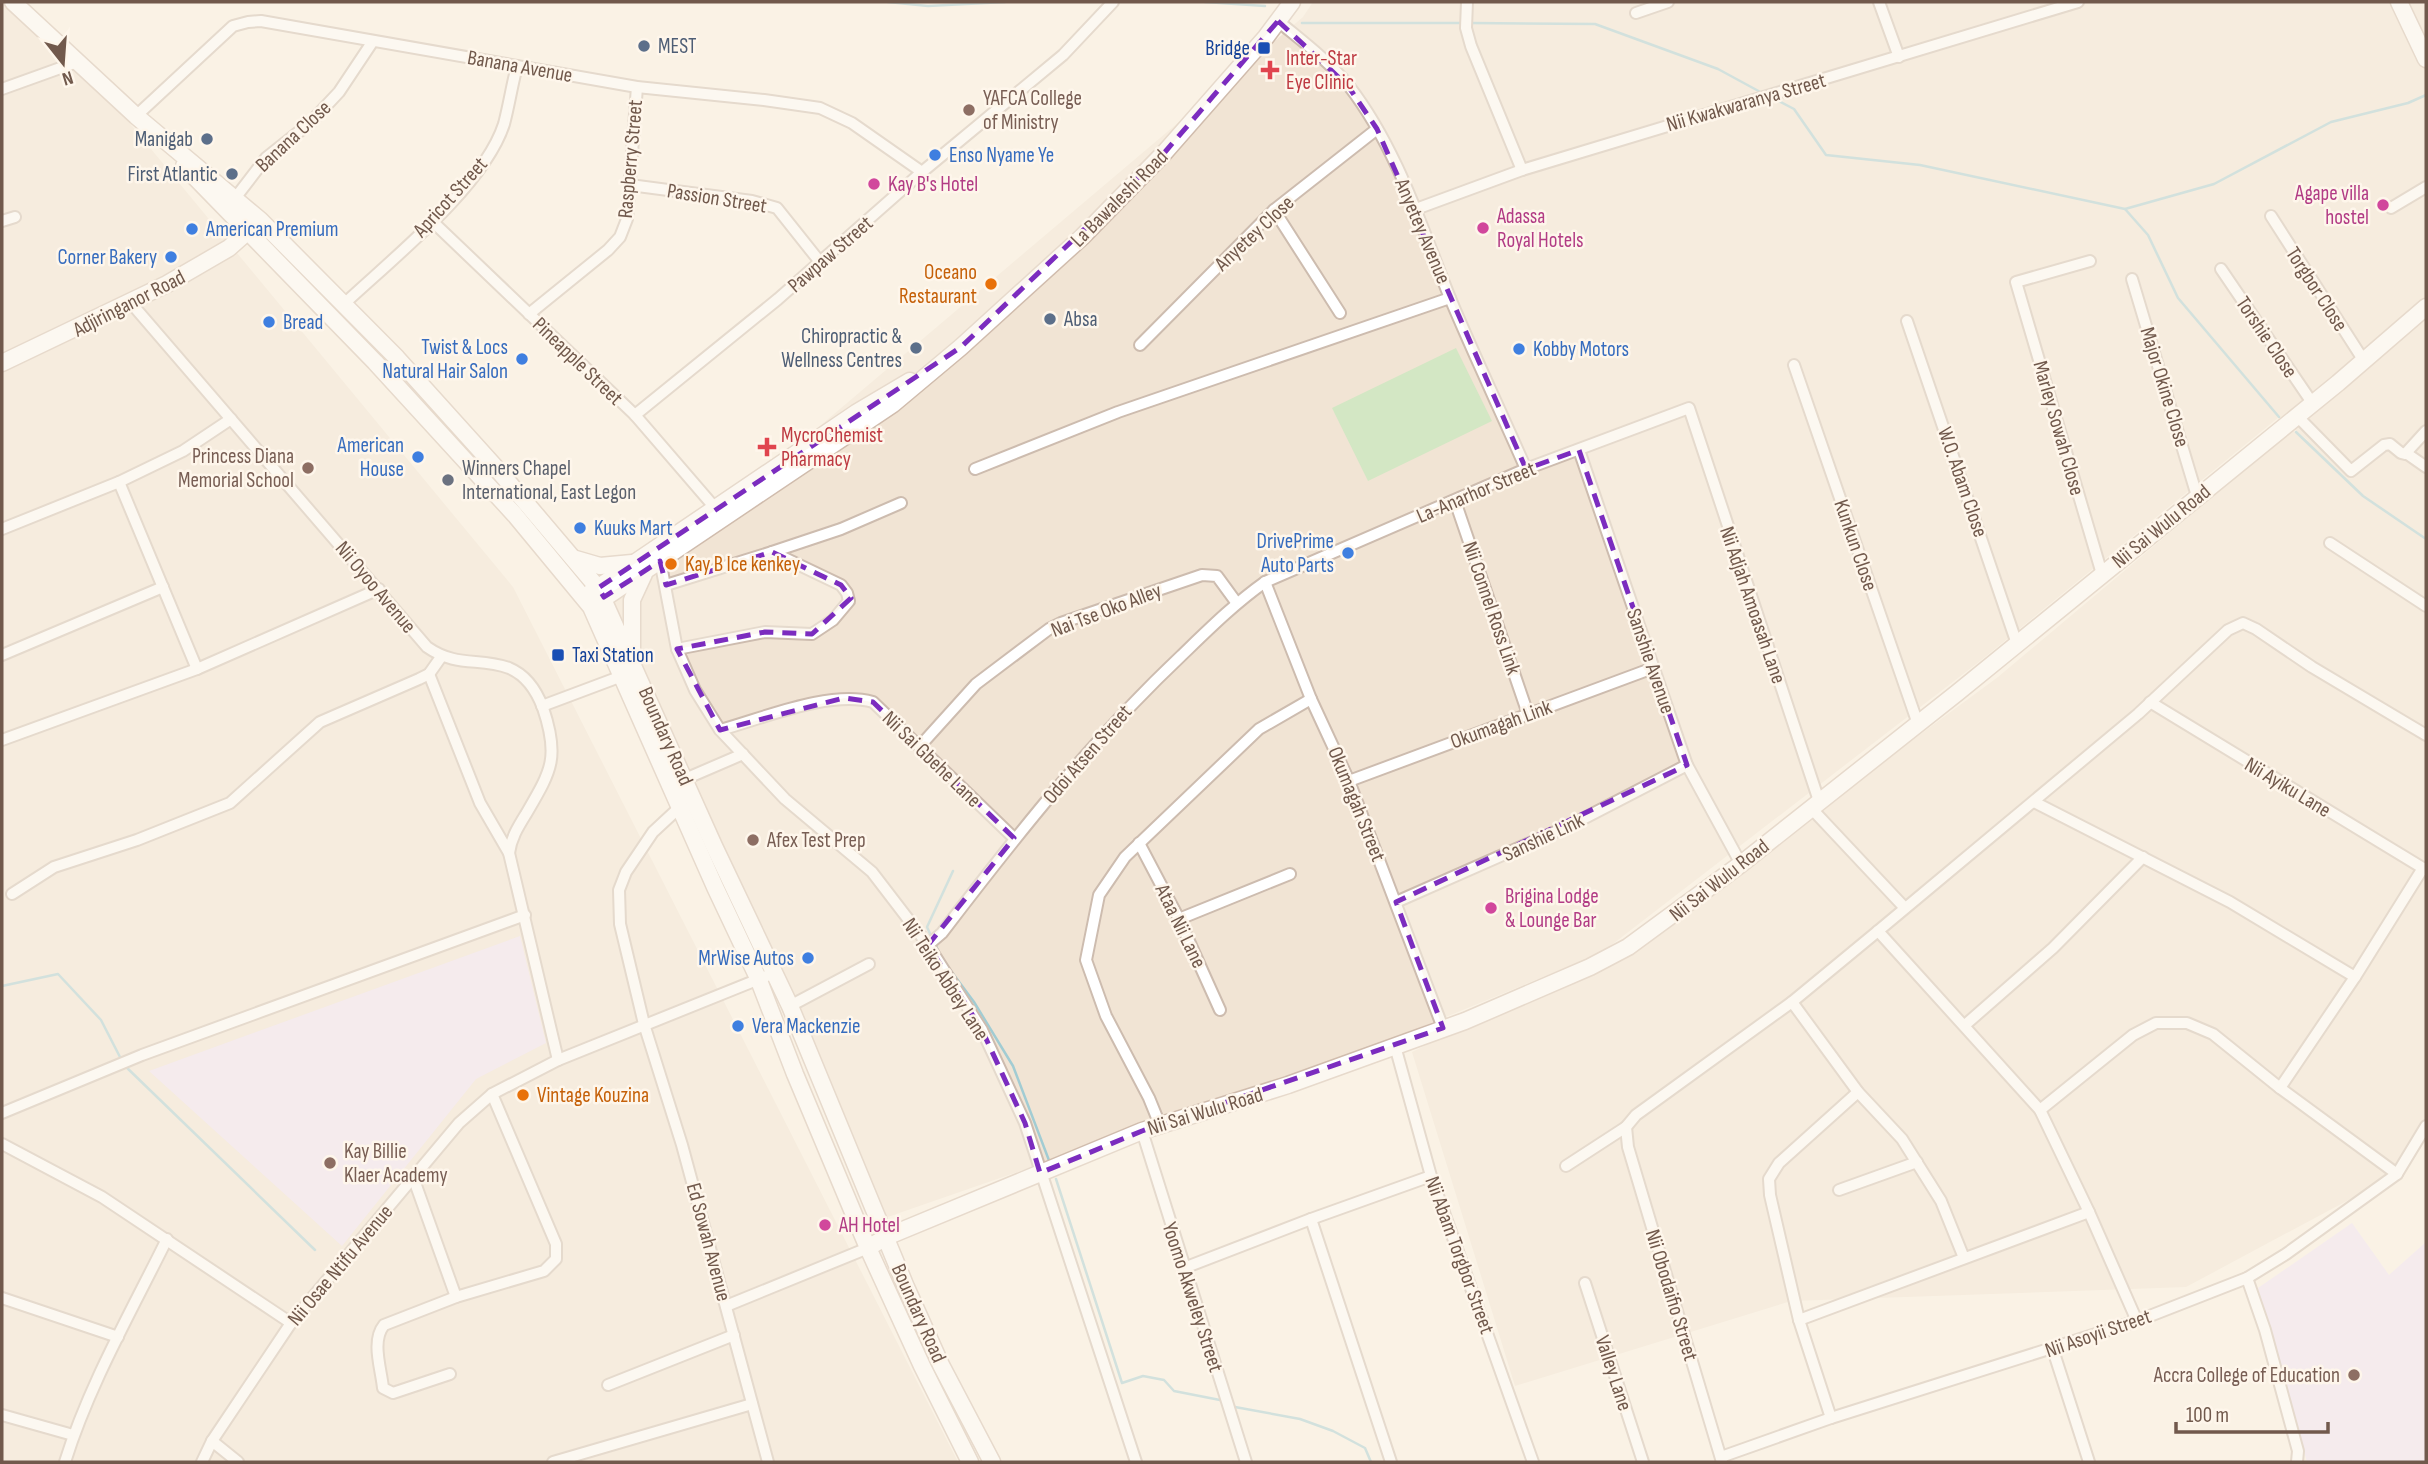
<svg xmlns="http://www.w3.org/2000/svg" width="2428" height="1464" font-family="'Sofia Sans Condensed',sans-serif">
  <rect width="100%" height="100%" fill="#faf2e5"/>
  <!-- residential -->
  <g fill="#f1e4d4">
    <polygon points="2,2 14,2 51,28 513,587 958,1462 2,1462"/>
    <polygon points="1313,2 2426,2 2426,1125 2397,1174 2186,1287 1791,1301 1515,1386 1412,1052 1646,937 1998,677 2292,430 2310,442 2279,417 1980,661 1601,953 1351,1056 879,1220 613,601 1303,17"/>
  </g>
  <!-- education -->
  <g fill="#efe2f7">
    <polygon points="520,936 546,1043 476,1079 342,1246 149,1071"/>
    <polygon points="2352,1223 2389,1275 2426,1242 2426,1462 2307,1462 2258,1288"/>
  </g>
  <!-- green -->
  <polygon fill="#d3e7c4" points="1456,348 1492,421 1368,481 1332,408"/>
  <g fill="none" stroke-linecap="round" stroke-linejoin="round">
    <!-- stream -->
    <g stroke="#a2ccd3" stroke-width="2.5">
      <polyline points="888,2 928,6 1005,2"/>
      <polyline points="1205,2 1265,6"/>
      <polyline points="1302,23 1463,23"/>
      <polyline points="1470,23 1595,24 1718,69 1764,94"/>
      <polyline points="1773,98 1794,109 1826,155 1920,165 2125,209 2214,184 2331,122 2408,103 2426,95"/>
      <polyline points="2125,209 2148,235 2178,298 2279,417"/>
      <polyline points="2296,432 2363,496 2426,539"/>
      <polyline points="932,938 927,927 953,871"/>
      <polyline points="935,944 941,957"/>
      <polyline points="945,963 974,1002 1013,1066 1050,1163"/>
      <polyline points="2,986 58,974 101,1020 121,1059"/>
      <polyline points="124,1065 315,1250"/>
      <polyline points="1056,1179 1122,1383 1143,1376 1164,1380 1174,1391 1220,1400"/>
      <polyline points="1235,1407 1300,1419 1333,1431 1365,1448 1371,1462"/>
    </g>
    <defs>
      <g id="street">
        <polyline points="1467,2 1466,28 1471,46 1522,170"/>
        <polyline points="1879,2 1899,57"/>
        <polyline points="1636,13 1668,2"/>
        <path d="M1278,21C1302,41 1329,61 1349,86C1397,148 1421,226 1450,298C1474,355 1501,412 1526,469"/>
        <polyline points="2,89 77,62"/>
        <polyline points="136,116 233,26 248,22 261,21 637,87 764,100 820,108 852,123 922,172"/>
        <polyline points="630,185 752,201 777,208 820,262"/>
        <polyline points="236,197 266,158 310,123 339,92 373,41"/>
        <polyline points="2391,208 2426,187"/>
        <polyline points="1416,209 1522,170 2078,2"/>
        <polyline points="1274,210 1340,313"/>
        <polyline points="2271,216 2364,361"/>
        <polyline points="2,221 15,217"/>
        <polyline points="432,221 635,415 716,509"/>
        <polyline points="2090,261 2016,282 2102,574"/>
        <polyline points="2221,269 2313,404"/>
        <polyline points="2132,279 2197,496"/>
        <path d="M131,303L427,647C457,668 479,657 509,668C526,675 537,692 543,708C560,758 551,771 526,814C518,827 511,838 509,853"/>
        <path d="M344,304C392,259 484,186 504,124C509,105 512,85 517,66"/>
        <polyline points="529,314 608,250 620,237 627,219 637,87"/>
        <polyline points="1907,321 2017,644"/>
        <polyline points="1140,345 1274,210 1377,129"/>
        <polyline points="1794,365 1918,724"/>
        <polyline points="635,415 778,299 922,172 1063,55 1113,2"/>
        <polyline points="2297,416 2351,471 2384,445 2390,444 2401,453 2405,454 2426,431"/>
        <polyline points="1579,450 1687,765 1741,864"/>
        <polyline points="2406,453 2426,467"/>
        <polyline points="975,469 1118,412 1450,298"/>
        <polyline points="119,482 197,669"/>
        <polyline points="1455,501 1528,714"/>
        <polyline points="2,529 119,482 183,451 231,419"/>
        <polyline points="2330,543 2426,606"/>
        <polyline points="772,552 841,529 901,503"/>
        <polyline points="660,560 677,649 695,690 720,730 785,799 872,872 928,945 982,1030 1025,1123 1136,1462"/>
        <polyline points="1265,582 1311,699 1349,781 1443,1028"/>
        <polyline points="666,585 772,552 841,585 847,593 849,601 833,620 812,634 765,632 677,649"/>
        <polyline points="2,655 163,587"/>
        <polyline points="429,674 480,803 509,853 558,1060"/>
        <polyline points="2150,702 2426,870"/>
        <polyline points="542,706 622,676"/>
        <path d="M720,730C764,718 829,690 873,702L1014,838"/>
        <polyline points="2,740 197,669 379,589"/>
        <polyline points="920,746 976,684 1049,629 1061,623 1202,575 1217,576 1236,602"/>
        <polyline points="685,779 743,754"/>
        <polyline points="1349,781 1653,668"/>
        <polyline points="2034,802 2230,902 2355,977"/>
        <polyline points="681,806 653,832 626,872 619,890 620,924 644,1024 682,1145 768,1462"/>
        <polyline points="1811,808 1904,907"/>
        <polyline points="1139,843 1179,919 1220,1010"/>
        <polyline points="12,894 54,867 137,840 230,803 320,722 419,679 429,674 441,657"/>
        <polyline points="1396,902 1573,824 1687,765"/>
        <polyline points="1179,919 1290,874"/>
        <polyline points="1878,931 2040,1110 2089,1212 2137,1321"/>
        <path d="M928,945L942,933C1016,836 1092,740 1181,656C1208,630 1234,604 1265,582L1526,469L1689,408L1819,801"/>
        <polyline points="1792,1002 1858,1092 1902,1139 1941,1201 1964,1258"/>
        <polyline points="790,1006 869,964"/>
        <polyline points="1965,1025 2053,948 2143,857"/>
        <polyline points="1395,1046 1431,1176 1533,1462"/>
        <polyline points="2280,1088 2355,977 2423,868"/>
        <polyline points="2040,1110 2133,1035 2156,1023 2187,1023 2213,1034 2280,1088 2397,1174"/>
        <polyline points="2,1113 142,1055 525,915"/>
        <polyline points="1160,1125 1149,1098 1106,1016 1086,960 1099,895 1125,857 1259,729 1311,699"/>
        <polyline points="1626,1127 1628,1147 1722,1462"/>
        <polyline points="1142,1131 1246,1462"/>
        <polyline points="2,1144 102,1197 291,1323"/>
        <polyline points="1566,1166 1626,1127 1636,1115 1792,1002 1878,931 2138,714 2228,630 2243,623 2256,629 2312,667 2426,735"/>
        <polyline points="413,1177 456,1297"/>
        <polyline points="1839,1190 1917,1162"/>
        <polyline points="1311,1219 1391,1462"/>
        <polyline points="1184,1268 1311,1219 1431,1176"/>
        <polyline points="2247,1278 2265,1330 2298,1451 2297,1462"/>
        <polyline points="1585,1283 1643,1462"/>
        <polyline points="2,1298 118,1337"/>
        <polyline points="726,1306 868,1248"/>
        <polyline points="1799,1320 2089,1212"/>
        <polyline points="2053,1350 2089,1462"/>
        <path d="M450,1374L393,1393L383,1388C381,1368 371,1341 384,1325L456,1297L544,1271L556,1259V1244L492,1094"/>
        <polyline points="608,1385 734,1335"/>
        <polyline points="2,1415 73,1435"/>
        <polyline points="1831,1418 1799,1320 1770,1195 1769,1179 1779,1163 1858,1092"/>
        <polyline points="212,1441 238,1462"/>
        <polyline points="1721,1457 1831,1418 2137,1321 2247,1278 2286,1254 2397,1174 2426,1126"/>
        <path d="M65,1462C89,1385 131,1312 167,1239"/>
        <polyline points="202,1462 212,1441 291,1323 459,1123 492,1094 558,1060 774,973"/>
        <polyline points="553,1462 752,1404"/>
      </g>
      <g id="secondary">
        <polyline points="13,2 136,116 260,220 397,358 498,470 598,588 714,846 790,1006 906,1287 941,1365 992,1462"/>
        <polyline points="2399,2 2426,59"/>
        <polyline points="184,166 375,362 515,515 591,607 715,887 758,978 795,1074 868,1248 922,1366 970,1462"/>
        <polyline points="2,363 167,284 229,248 256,224"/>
        <polyline points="576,559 600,566 632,563"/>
        <polyline points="590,593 856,413 910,381"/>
        <polyline points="597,603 893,404 961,347 1082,237 1165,152 1266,37 1292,2"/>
        <polyline points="632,653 632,600 644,574"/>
        <polyline points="868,1248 886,1237 1142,1131 1288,1085 1465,1021 1590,967 1628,947 1741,864 1957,693 2338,383 2426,307"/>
      </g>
    </defs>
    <!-- street casing -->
    <use href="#street" stroke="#cdbcaf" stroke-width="14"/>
    <!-- secondary casing -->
    <use href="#secondary" stroke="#d0bcad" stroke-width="19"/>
    <!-- street -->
    <use href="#street" stroke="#fff" stroke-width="10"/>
    <!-- secondary -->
    <use href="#secondary" stroke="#fff" stroke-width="16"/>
  </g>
  <!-- marked area -->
  <path d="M0 0H2428V1464H0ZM1278,21L1348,86L1377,129L1526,469L1579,450L1687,765L1396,902L1443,1028L1142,1131L1040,1173L1025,1123L982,1030L928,945L1014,838L873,702L844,698L720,730L677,649L765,632L812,634L851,598L841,585L772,552L666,585L660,561L604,597L598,588L961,347L1165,152Z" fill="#faf2e5" fill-opacity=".55" fill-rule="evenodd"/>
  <path fill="none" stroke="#7b2cbf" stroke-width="5" stroke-dasharray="14 9" stroke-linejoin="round" d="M1278,21L1348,86L1377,129L1526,469L1579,450L1687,765L1396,902L1443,1028L1142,1131L1040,1173L1025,1123L982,1030L928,945L1014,838L873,702L844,698L720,730L677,649L765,632L812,634L851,598L841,585L772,552L666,585L660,561L604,597L598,588L961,347L1165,152Z"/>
  <!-- markers -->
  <g fill="#5c6f8a" stroke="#fef6eb" stroke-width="2.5">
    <circle cx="644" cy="46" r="7"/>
    <circle cx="207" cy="139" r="7"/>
    <circle cx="232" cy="174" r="7"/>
    <circle cx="1050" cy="319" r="7"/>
    <circle cx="916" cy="348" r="7"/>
  </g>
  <g fill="#1a4fb4" stroke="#fef6eb" stroke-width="2.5">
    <rect x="1257" y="41" width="14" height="14" rx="3.5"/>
    <rect x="551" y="648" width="14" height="14" rx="3.5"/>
  </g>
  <g fill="#e0444e" stroke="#fef6eb" stroke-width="2.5">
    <path d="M1266.5 59.5h7v7h7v7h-7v7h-7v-7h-7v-7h7z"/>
    <path d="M763.5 436.5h7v7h7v7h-7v7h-7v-7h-7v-7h7z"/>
  </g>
  <g fill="#8d6e63" stroke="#fef6eb" stroke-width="2.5">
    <circle cx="969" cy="110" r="7"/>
    <circle cx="308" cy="468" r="7"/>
    <circle cx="753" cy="840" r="7"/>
    <circle cx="330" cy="1163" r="7"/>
    <circle cx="2354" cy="1375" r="7"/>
  </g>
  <g fill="#3f7fe0" stroke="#fef6eb" stroke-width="2.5">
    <circle cx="935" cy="155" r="7"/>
    <circle cx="192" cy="229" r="7"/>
    <circle cx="171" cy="257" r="7"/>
    <circle cx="269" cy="322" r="7"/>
    <circle cx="1519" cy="349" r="7"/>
    <circle cx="522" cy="359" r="7"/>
    <circle cx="418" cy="457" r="7"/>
    <circle cx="580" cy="528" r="7"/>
    <circle cx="1348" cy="553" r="7"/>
    <circle cx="808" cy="958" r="7"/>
    <circle cx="738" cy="1026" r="7"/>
  </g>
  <g fill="#d1479c" stroke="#fef6eb" stroke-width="2.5">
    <circle cx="874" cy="184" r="7"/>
    <circle cx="2383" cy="205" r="7"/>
    <circle cx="1483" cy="228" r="7"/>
    <circle cx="1491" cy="908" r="7"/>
    <circle cx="825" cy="1225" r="7"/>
  </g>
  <g fill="#e8710a" stroke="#fef6eb" stroke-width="2.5">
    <circle cx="991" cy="284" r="7"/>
    <circle cx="671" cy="564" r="7"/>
    <circle cx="523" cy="1095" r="7"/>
  </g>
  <circle fill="#6b7280" stroke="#fef6eb" stroke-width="2.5" cx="448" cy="480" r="7"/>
  <g text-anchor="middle" stroke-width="5" stroke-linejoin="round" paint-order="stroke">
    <!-- service labels -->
    <g font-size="21" fill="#4e5e75" stroke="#fef6eb" text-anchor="end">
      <text x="658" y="53" text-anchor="start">MEST</text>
      <text x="193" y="146">Manigab</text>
      <text x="218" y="181">First Atlantic</text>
      <text x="1064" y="326" text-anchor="start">Absa</text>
      <text x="902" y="343">Chiropractic &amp;<tspan x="902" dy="24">Wellness Centres</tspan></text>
    </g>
    <!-- transit labels -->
    <g font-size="21" fill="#164399" stroke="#fef6eb" text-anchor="end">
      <text x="1250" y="55">Bridge</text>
      <text x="572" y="662" text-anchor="start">Taxi Station</text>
    </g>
    <!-- health labels -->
    <g font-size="21" fill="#be3a42" stroke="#fef6eb" text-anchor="start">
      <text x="1286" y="65">Inter-Star<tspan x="1286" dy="24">Eye Clinic</tspan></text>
      <text x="781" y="442">MycroChemist<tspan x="781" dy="24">Pharmacy</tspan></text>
    </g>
    <!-- street labels -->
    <g font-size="21" fill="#71594c" stroke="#fef6eb">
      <text transform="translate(520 66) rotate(10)" y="7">Banana Avenue</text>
      <text transform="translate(1746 102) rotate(-16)" y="7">Nii Kwakwaranya Street</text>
      <text transform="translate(293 136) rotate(-43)" y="7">Banana Close</text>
      <text transform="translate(630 159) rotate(-85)" y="7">Raspberry Street</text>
      <text transform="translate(450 197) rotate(-48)" y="7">Apricot Street</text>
      <text transform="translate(717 198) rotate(9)" y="7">Passion Street</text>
      <text transform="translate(1119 198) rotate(-45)" y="7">La Bawaleshi Road</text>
      <text transform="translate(1423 231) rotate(67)" y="7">Anyetey Avenue</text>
      <text transform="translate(1254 233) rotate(-43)" y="7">Anyetey Close</text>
      <text transform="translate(830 254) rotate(-41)" y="7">Pawpaw Street</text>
      <text transform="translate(2317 289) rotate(57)" y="7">Torgbor Close</text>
      <text transform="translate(129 303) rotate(-27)" y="7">Adjiringanor Road</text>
      <text transform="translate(2267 337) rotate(56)" y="7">Torshie Close</text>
      <text transform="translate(578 361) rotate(44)" y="7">Pineapple Street</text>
      <text transform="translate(2165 387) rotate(73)" y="7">Major Okine Close</text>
      <text transform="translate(2059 428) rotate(74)" y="7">Marley Sowah Close</text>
      <text transform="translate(1963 482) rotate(71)" y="7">W.O. Abam Close</text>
      <text transform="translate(1476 492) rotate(-23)" y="7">La-Anarhor Street</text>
      <text transform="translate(2161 526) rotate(-39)" y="7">Nii Sai Wulu Road</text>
      <text transform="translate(1856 545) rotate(71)" y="7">Kunkun Close</text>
      <text transform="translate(376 587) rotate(50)" y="7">Nii Oyoo Avenue</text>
      <text transform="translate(1753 605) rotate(71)" y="7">Nii Adjah Amoasah Lane</text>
      <text transform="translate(1492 608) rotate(71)" y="7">Nii Connel Ross Link</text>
      <text transform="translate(1106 610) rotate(-21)" y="7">Nai Tse Oko Alley</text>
      <text transform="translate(1651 661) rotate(71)" y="7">Sanshie Avenue</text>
      <text transform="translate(1501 724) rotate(-20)" y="7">Okumagah Link</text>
      <text transform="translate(666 736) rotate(66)" y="7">Boundary Road</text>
      <text transform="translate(1087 754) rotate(-49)" y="7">Odoi Atsen Street</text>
      <text transform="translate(932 759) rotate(44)" y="7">Nii Sai Gbehe Lane</text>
      <text transform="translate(2288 787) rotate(31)" y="7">Nii Ayiku Lane</text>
      <text transform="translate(1357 804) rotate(68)" y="7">Okumagah Street</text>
      <text transform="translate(1543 837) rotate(-25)" y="7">Sanshie Link</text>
      <text transform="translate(1719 880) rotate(-38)" y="7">Nii Sai Wulu Road</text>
      <text transform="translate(1181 926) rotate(64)" y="7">Ataa Nii Lane</text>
      <text transform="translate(946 979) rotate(57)" y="7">Nii Teiko Abbey Lane</text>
      <text transform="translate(1205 1111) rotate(-17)" y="7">Nii Sai Wulu Road</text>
      <text transform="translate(709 1242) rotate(75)" y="7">Ed Sowah Avenue</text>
      <text transform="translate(1460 1255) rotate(70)" y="7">Nii Abam Torgbor Street</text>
      <text transform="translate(340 1265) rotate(-50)" y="7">Nii Osae Ntifu Avenue</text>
      <text transform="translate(1672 1295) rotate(73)" y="7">Nii Obodaifio Street</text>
      <text transform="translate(1193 1297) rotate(72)" y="7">Yoomo Akweley Street</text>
      <text transform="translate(919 1313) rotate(66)" y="7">Boundary Road</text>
      <text transform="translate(2098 1333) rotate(-19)" y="7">Nii Asoyii Street</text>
      <text transform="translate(1614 1373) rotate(72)" y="7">Valley Lane</text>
    </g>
    <!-- education labels -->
    <g font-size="21" fill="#785e54" stroke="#fef6eb" text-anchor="start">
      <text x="983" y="105">YAFCA College<tspan x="983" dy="24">of Ministry</tspan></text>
      <text x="294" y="463" text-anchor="end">Princess Diana<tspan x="294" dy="24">Memorial School</tspan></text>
      <text x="767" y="847">Afex Test Prep</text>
      <text x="344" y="1158">Kay Billie<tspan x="344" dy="24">Klaer Academy</tspan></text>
      <text x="2340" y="1382" text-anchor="end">Accra College of Education</text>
    </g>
    <!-- shop labels -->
    <g font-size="21" fill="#366cbe" stroke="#fef6eb" text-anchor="start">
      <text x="949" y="162">Enso Nyame Ye</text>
      <text x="206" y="236">American Premium</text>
      <text x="157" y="264" text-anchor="end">Corner Bakery</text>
      <text x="283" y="329">Bread</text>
      <text x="508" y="354" text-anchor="end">Twist &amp; Locs<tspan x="508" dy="24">Natural Hair Salon</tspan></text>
      <text x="1533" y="356">Kobby Motors</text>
      <text x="404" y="452" text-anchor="end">American<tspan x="404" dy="24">House</tspan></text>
      <text x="594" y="535">Kuuks Mart</text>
      <text x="1334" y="548" text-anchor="end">DrivePrime<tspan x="1334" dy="24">Auto Parts</tspan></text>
      <text x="794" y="965" text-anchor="end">MrWise Autos</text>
      <text x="752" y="1033">Vera Mackenzie</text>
    </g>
    <!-- hotel labels -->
    <g font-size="21" fill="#b23c85" stroke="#fef6eb" text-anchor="start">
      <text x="888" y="191">Kay B's Hotel</text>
      <text x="2369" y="200" text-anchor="end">Agape villa<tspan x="2369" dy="24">hostel</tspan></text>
      <text x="1497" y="223">Adassa<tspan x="1497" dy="24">Royal Hotels</tspan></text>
      <text x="1505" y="903">Brigina Lodge<tspan x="1505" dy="24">&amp; Lounge Bar</tspan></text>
      <text x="839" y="1232">AH Hotel</text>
    </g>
    <!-- food labels -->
    <g font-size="21" fill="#c56008" stroke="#fef6eb" text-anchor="start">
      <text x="977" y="279" text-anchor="end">Oceano<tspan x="977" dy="24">Restaurant</tspan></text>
      <text x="685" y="571">Kay B Ice kenkey</text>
      <text x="537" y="1102">Vintage Kouzina</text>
    </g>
    <!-- worship labels -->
    <g font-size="21" fill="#5b616d" stroke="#fef6eb" text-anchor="start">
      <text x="462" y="475">Winners Chapel<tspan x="462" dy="24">International, East Legon</tspan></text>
    </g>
  </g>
  <!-- border -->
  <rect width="2428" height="1464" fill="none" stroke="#71594c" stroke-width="7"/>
  <!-- north arrow -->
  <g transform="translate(63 63) rotate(163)" stroke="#fef6eb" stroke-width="5" paint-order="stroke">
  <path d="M0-5L12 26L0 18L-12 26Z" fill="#71594c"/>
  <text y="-10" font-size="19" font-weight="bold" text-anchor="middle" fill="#71594c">N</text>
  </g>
  <!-- scale -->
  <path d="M2176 1422v10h152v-10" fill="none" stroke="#71594c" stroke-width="3.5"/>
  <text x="2186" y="1422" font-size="21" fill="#71594c" stroke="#fef6eb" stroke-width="5" paint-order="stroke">100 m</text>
</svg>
